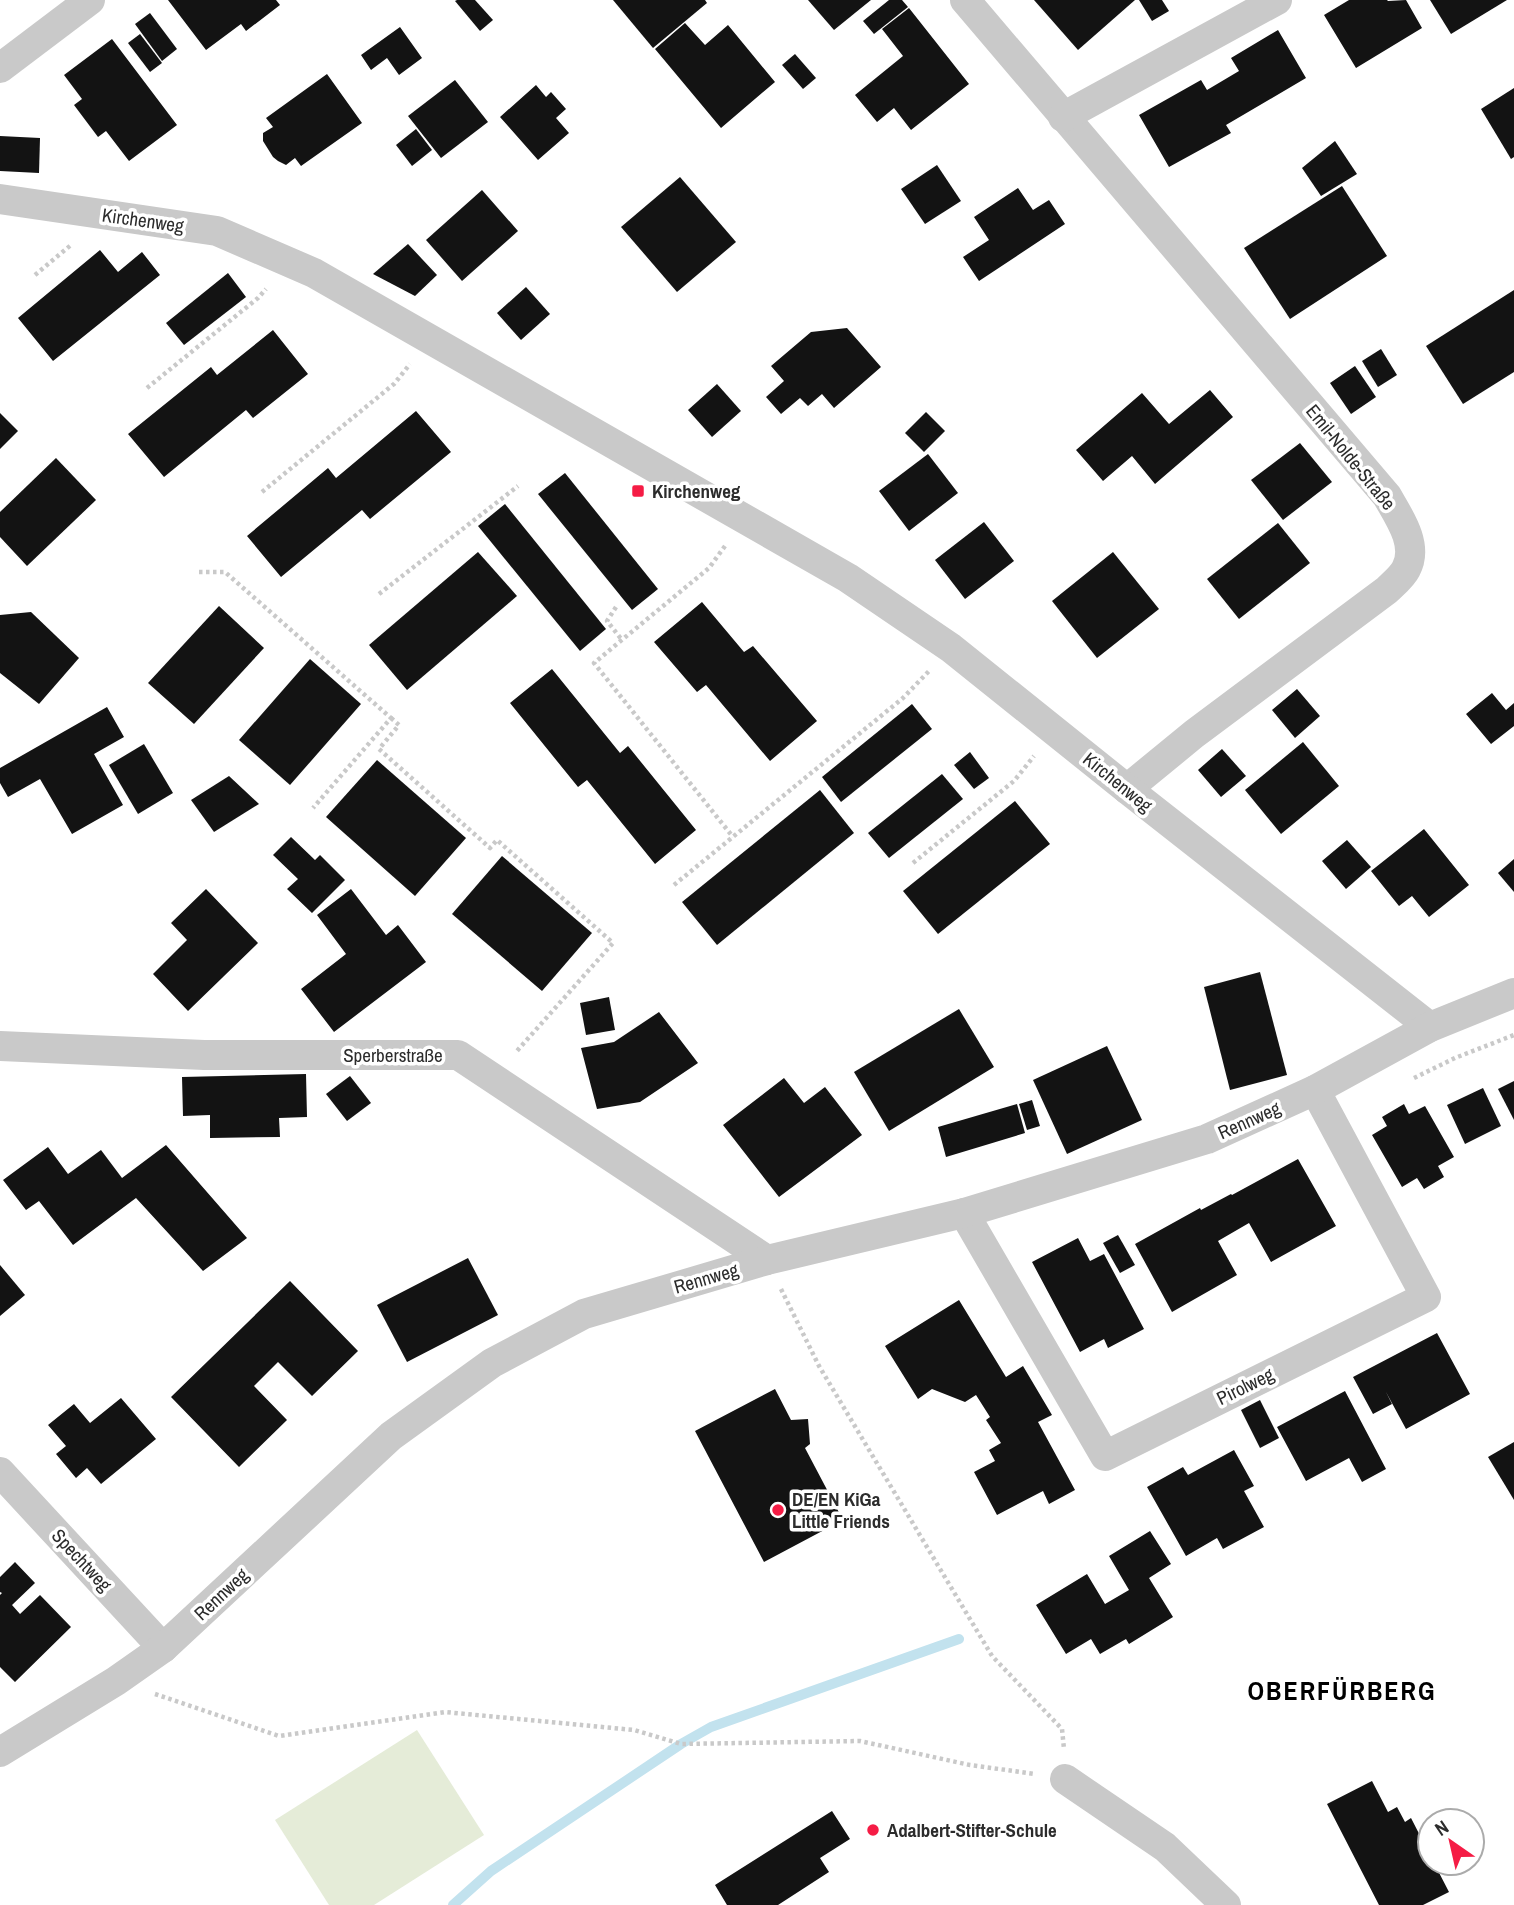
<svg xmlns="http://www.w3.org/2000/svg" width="1514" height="1905" font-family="'Archivo Narrow',sans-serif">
  <rect width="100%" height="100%" fill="#fff"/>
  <!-- green -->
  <polygon fill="#e5ecd8" points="417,1730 484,1835 374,1905 329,1905 275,1820"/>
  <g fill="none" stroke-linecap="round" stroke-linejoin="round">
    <!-- stream -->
    <polyline stroke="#c2e2ee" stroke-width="10" points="453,1905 491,1871 681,1744 711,1727 959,1639"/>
  </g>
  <!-- building -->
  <g fill="#131313">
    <polygon points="168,0 276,0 280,5 246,31 241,24 206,50"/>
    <polygon points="457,0 475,0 493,20 480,31 455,1"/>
    <polygon points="613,0 705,0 707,3 653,48"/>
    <polygon points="808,0 871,0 834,30"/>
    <polygon points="889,0 902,0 908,7 874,34 863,21"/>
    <polygon points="1034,0 1135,0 1078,50"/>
    <polygon points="1139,0 1162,0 1169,11 1152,21"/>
    <polygon points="1349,0 1387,0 1388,1 1406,0 1422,28 1356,68 1324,15"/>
    <polygon points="1430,0 1507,0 1451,34"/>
    <polygon points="909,8 969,84 911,130 894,108 877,122 855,95 903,56 882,29"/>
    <polygon points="150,13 177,49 162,61 135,24"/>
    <polygon points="685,23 705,45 728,25 775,82 721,128 655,49"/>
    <polygon points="400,27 422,58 399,75 387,58 371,70 361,55"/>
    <polygon points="1278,30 1306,78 1226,125 1231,133 1169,167 1139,115 1201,80 1207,90 1239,71 1231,58"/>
    <polygon points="140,34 162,63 150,72 128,43"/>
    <polygon points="112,39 177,125 129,161 106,131 98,137 74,105 82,99 64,75"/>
    <polygon points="795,54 816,78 803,89 782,65"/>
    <polygon points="327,74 362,123 301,166 295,158 286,165 278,161 273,157 263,141 263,133 273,127 266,118"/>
    <polygon points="455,80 488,122 441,158 408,116"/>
    <polygon points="536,85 546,97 551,92 566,109 556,118 569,133 538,160 500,117"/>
    <polygon points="1514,88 1514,157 1511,159 1481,109"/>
    <polygon points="416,129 432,150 412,166 396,145"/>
    <polygon points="0,136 40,138 39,173 0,171"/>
    <polygon points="1335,141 1357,174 1321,196 1302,168"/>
    <polygon points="937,165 961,201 925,224 901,189"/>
    <polygon points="680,177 736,242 677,292 621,227"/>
    <polygon points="1342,186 1387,256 1290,319 1244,248"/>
    <polygon points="1018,188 1033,210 1049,200 1065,224 979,281 963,257 989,240 974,217"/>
    <polygon points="482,190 518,231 462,281 426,240"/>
    <polygon points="408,244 437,275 415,296 373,274"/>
    <polygon points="100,250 118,272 142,252 160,275 53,361 18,318"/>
    <polygon points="228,273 246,297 184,345 166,323"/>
    <polygon points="526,287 550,314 521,340 497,313"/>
    <polygon points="1514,290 1514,372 1463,404 1426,346"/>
    <polygon points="847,328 881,367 834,408 822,394 808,406 800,398 781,414 766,397 784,381 771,366 811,332"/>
    <polygon points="273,330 308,374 253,418 246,410 164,477 128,434 211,367 217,375"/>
    <polygon points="1381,349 1397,375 1378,387 1362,361"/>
    <polygon points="1355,366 1376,397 1351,414 1330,383"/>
    <polygon points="717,384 741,411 712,437 688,410"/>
    <polygon points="1210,390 1233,417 1155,484 1132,456 1103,481 1076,450 1142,393 1169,424"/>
    <polygon points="416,411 451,452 370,519 362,510 281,577 247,536 328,468 336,478"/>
    <polygon points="926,412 945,431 924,452 905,433"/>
    <polygon points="0,413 18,431 0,449"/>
    <polygon points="1300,443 1332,482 1283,520 1251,480"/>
    <polygon points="928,454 958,493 909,531 879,491"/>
    <polygon points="56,458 96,500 27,566 0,537 0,512"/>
    <polygon points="565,473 658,589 632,610 538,494"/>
    <polygon points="505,504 606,629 580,651 478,526"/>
    <polygon points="984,522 1014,561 965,599 935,560"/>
    <polygon points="1278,523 1310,563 1239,619 1207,579"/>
    <polygon points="478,552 517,596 407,690 369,645"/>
    <polygon points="1113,552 1159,609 1097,658 1052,601"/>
    <polygon points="702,602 744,652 753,646 817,721 770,761 706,685 697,692 654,642"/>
    <polygon points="219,606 264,648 194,724 148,683"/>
    <polygon points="31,612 79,658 39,704 0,673 0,615"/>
    <polygon points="310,659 361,704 290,785 239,740"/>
    <polygon points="552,669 620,753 628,746 696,830 655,864 587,780 578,787 510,703"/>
    <polygon points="1297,689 1320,716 1295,738 1272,710"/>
    <polygon points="1492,693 1506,710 1514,703 1514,726 1491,744 1466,714"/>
    <polygon points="912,704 932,729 841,802 822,777"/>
    <polygon points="107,707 124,737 94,754 123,805 72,834 40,779 8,797 0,783 0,768"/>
    <polygon points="1303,742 1339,786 1281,834 1245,790"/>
    <polygon points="144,744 173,793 138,814 109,765"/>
    <polygon points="1222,749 1246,776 1221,797 1198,770"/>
    <polygon points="970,752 989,778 974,789 954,765"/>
    <polygon points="377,760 466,838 415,896 326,817"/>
    <polygon points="942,774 963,799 889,858 868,833"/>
    <polygon points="229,776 259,804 214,832 191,800"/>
    <polygon points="820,790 854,833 717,945 682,902"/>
    <polygon points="1015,801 1050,844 938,934 903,891"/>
    <polygon points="1424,829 1469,885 1429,917 1412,896 1399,906 1371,871"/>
    <polygon points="291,837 315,860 320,855 345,880 312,913 287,889 298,879 273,855"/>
    <polygon points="1347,840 1371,867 1346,889 1322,861"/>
    <polygon points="502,856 592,933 542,991 452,914"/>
    <polygon points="1514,859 1514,892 1498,873"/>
    <polygon points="206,889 258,943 188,1011 153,974 187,940 171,923"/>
    <polygon points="351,889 386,935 398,925 426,962 334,1032 301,989 346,954 317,915"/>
    <polygon points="1260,972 1287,1075 1230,1090 1204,987"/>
    <polygon points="609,997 615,1030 586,1035 580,1003"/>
    <polygon points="959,1009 994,1067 889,1131 854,1072"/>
    <polygon points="659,1012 698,1063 640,1102 597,1109 581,1048 614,1042"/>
    <polygon points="1107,1046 1142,1120 1067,1154 1033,1080"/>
    <polygon points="306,1074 307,1117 279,1118 280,1137 210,1138 210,1115 183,1116 182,1077"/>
    <polygon points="350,1076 371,1103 347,1121 326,1094"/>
    <polygon points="784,1078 804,1103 825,1087 862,1135 779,1197 723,1125"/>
    <polygon points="1514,1081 1514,1120 1498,1089"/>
    <polygon points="1483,1088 1501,1126 1465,1144 1447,1105"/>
    <polygon points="1032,1100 1040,1126 1027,1130 1019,1104"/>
    <polygon points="1017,1104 1025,1133 946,1157 938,1127"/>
    <polygon points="1404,1104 1409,1114 1425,1106 1454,1157 1438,1166 1444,1177 1424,1189 1417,1178 1402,1187 1372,1135 1387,1126 1382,1117"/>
    <polygon points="166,1145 247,1238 203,1271 136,1198 73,1245 39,1201 26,1210 3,1180 48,1147 68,1174 101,1150 122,1178"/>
    <polygon points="1298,1159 1336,1226 1271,1262 1249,1223 1218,1241 1237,1275 1172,1312 1135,1244 1200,1208 1201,1210 1231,1194 1232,1195"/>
    <polygon points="1118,1235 1135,1265 1120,1273 1103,1243"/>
    <polygon points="1078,1238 1090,1261 1104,1254 1144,1329 1108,1348 1104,1339 1080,1352 1032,1262"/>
    <polygon points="468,1258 498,1315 407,1362 377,1305"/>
    <polygon points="0,1265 25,1295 0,1316"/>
    <polygon points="290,1281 358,1351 312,1396 278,1362 254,1386 287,1420 239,1467 171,1397"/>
    <polygon points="959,1300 1006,1377 1023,1366 1052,1415 1038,1422 1075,1490 1049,1504 1043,1491 997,1515 974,1472 995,1461 989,1450 1001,1443 986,1420 990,1417 976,1395 965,1402 932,1389 918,1399 885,1346"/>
    <polygon points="1437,1333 1470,1394 1406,1429 1386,1392 1392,1404 1373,1414 1353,1377"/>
    <polygon points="775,1389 791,1420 808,1419 810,1444 805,1448 843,1520 764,1562 695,1431"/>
    <polygon points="1345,1391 1386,1469 1362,1482 1349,1458 1306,1481 1277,1427"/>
    <polygon points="121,1398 156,1439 101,1484 87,1468 76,1478 56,1454 66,1446 48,1425 74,1404 90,1423"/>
    <polygon points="1260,1400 1279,1438 1260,1448 1241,1410"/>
    <polygon points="1514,1442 1514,1500 1488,1457"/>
    <polygon points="1234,1450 1254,1486 1244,1491 1264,1527 1223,1549 1217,1538 1186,1556 1147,1487 1183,1467 1188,1475"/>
    <polygon points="1150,1531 1171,1564 1149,1578 1173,1617 1129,1644 1126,1639 1100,1654 1091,1639 1066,1654 1036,1605 1087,1574 1105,1604 1129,1590 1109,1556"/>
    <polygon points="15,1562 35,1583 12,1605 20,1614 40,1595 71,1627 15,1682 0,1667 0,1595 2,1593 0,1592 0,1577"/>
    <polygon points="1372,1781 1388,1812 1397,1807 1405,1822 1411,1818 1430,1855 1430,1863 1434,1863 1449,1892 1423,1905 1379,1905 1327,1804"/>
    <polygon points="832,1811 850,1839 820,1858 829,1872 778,1905 727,1905 715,1885"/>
  </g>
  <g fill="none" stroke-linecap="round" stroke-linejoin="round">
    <!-- path -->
    <g stroke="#c9c9c9" stroke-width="4.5" stroke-dasharray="3.5 3.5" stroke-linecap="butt">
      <polyline points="35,275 71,245"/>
      <polyline points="147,388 258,298 266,289"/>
      <polyline points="262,492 394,384 410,364"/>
      <polyline points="725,546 709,568 594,663 733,837"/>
      <polyline points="199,572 225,572 391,718 313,808"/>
      <polyline points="379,594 518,486"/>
      <polyline points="616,607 607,621 622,640"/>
      <polyline points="391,718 399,725 379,749 490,848 497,840 613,943 516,1052"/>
      <polyline points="913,863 1014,781 1034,756"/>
      <polyline points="674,885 903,698 929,671"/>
      <polyline points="1414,1078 1455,1058 1514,1035"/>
      <polyline points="781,1289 819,1366 992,1656 1062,1729 1064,1749"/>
      <polyline points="155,1694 279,1736 445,1712 634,1730 681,1744 860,1741 970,1765 1035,1774"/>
    </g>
    <!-- street -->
    <g stroke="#c9c9c9" stroke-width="30">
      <path d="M965,0L1387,496C1399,517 1419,545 1406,569C1402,577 1393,584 1387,590L1194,734L1127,789"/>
      <polyline points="0,68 90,0"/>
      <polyline points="1063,117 1277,0"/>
      <polyline points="0,199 217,231 314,273 848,578 951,648 1127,789 1430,1027"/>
      <polyline points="0,1046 204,1055 458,1055 767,1260"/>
      <polyline points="964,1213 1105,1456 1426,1297 1315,1090"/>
      <polyline points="0,1472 163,1648"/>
      <polyline points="0,1752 116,1681 163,1648 391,1436 492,1363 584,1314 767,1260 964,1213 1207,1139 1315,1090 1430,1027 1514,993"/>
      <polyline points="1065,1779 1165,1847 1226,1905"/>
    </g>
  </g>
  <!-- markers -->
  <g fill="#f51c45" stroke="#fff" stroke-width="2.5">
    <rect x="631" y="484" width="14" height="14" rx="3.5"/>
    <circle cx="778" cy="1510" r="7"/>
    <circle cx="873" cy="1830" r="7"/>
  </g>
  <g text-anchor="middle" stroke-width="7" stroke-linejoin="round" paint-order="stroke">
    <!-- street labels -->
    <g font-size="19" fill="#2c2c2c" stroke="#fff">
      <text transform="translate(143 220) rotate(8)" y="7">Kirchenweg</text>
      <text transform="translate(1351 457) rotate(51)" y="7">Emil-Nolde-Straße</text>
      <text transform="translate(1118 782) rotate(39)" y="7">Kirchenweg</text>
      <text x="393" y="1062">Sperberstraße</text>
      <text transform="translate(1249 1120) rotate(-24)" y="7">Rennweg</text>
      <text transform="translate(706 1278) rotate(-16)" y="7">Rennweg</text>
      <text transform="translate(1245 1386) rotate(-26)" y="7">Pirolweg</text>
      <text transform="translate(82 1560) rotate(47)" y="7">Spechtweg</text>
      <text transform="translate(221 1594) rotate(-43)" y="7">Rennweg</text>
    </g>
    <!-- poi labels -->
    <g font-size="19" font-weight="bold" fill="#2c2c2c" stroke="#fff" text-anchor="start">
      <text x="652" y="498">Kirchenweg</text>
      <text x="792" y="1506">DE/EN KiGa<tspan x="792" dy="22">Little Friends</tspan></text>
      <text x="887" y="1837">Adalbert-Stifter-Schule</text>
    </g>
    <!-- district labels -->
    <g font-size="26" font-weight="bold" letter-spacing="2" fill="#000" stroke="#fff">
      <text x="1342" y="1700">OBERFÜRBERG</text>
    </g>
  </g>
  <!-- north arrow -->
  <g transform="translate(1451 1842) rotate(326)"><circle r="33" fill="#ffffff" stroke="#ababab" stroke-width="2"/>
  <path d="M0-5L12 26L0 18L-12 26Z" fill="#f51c45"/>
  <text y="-10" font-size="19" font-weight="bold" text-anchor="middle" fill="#2c2c2c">N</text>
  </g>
</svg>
